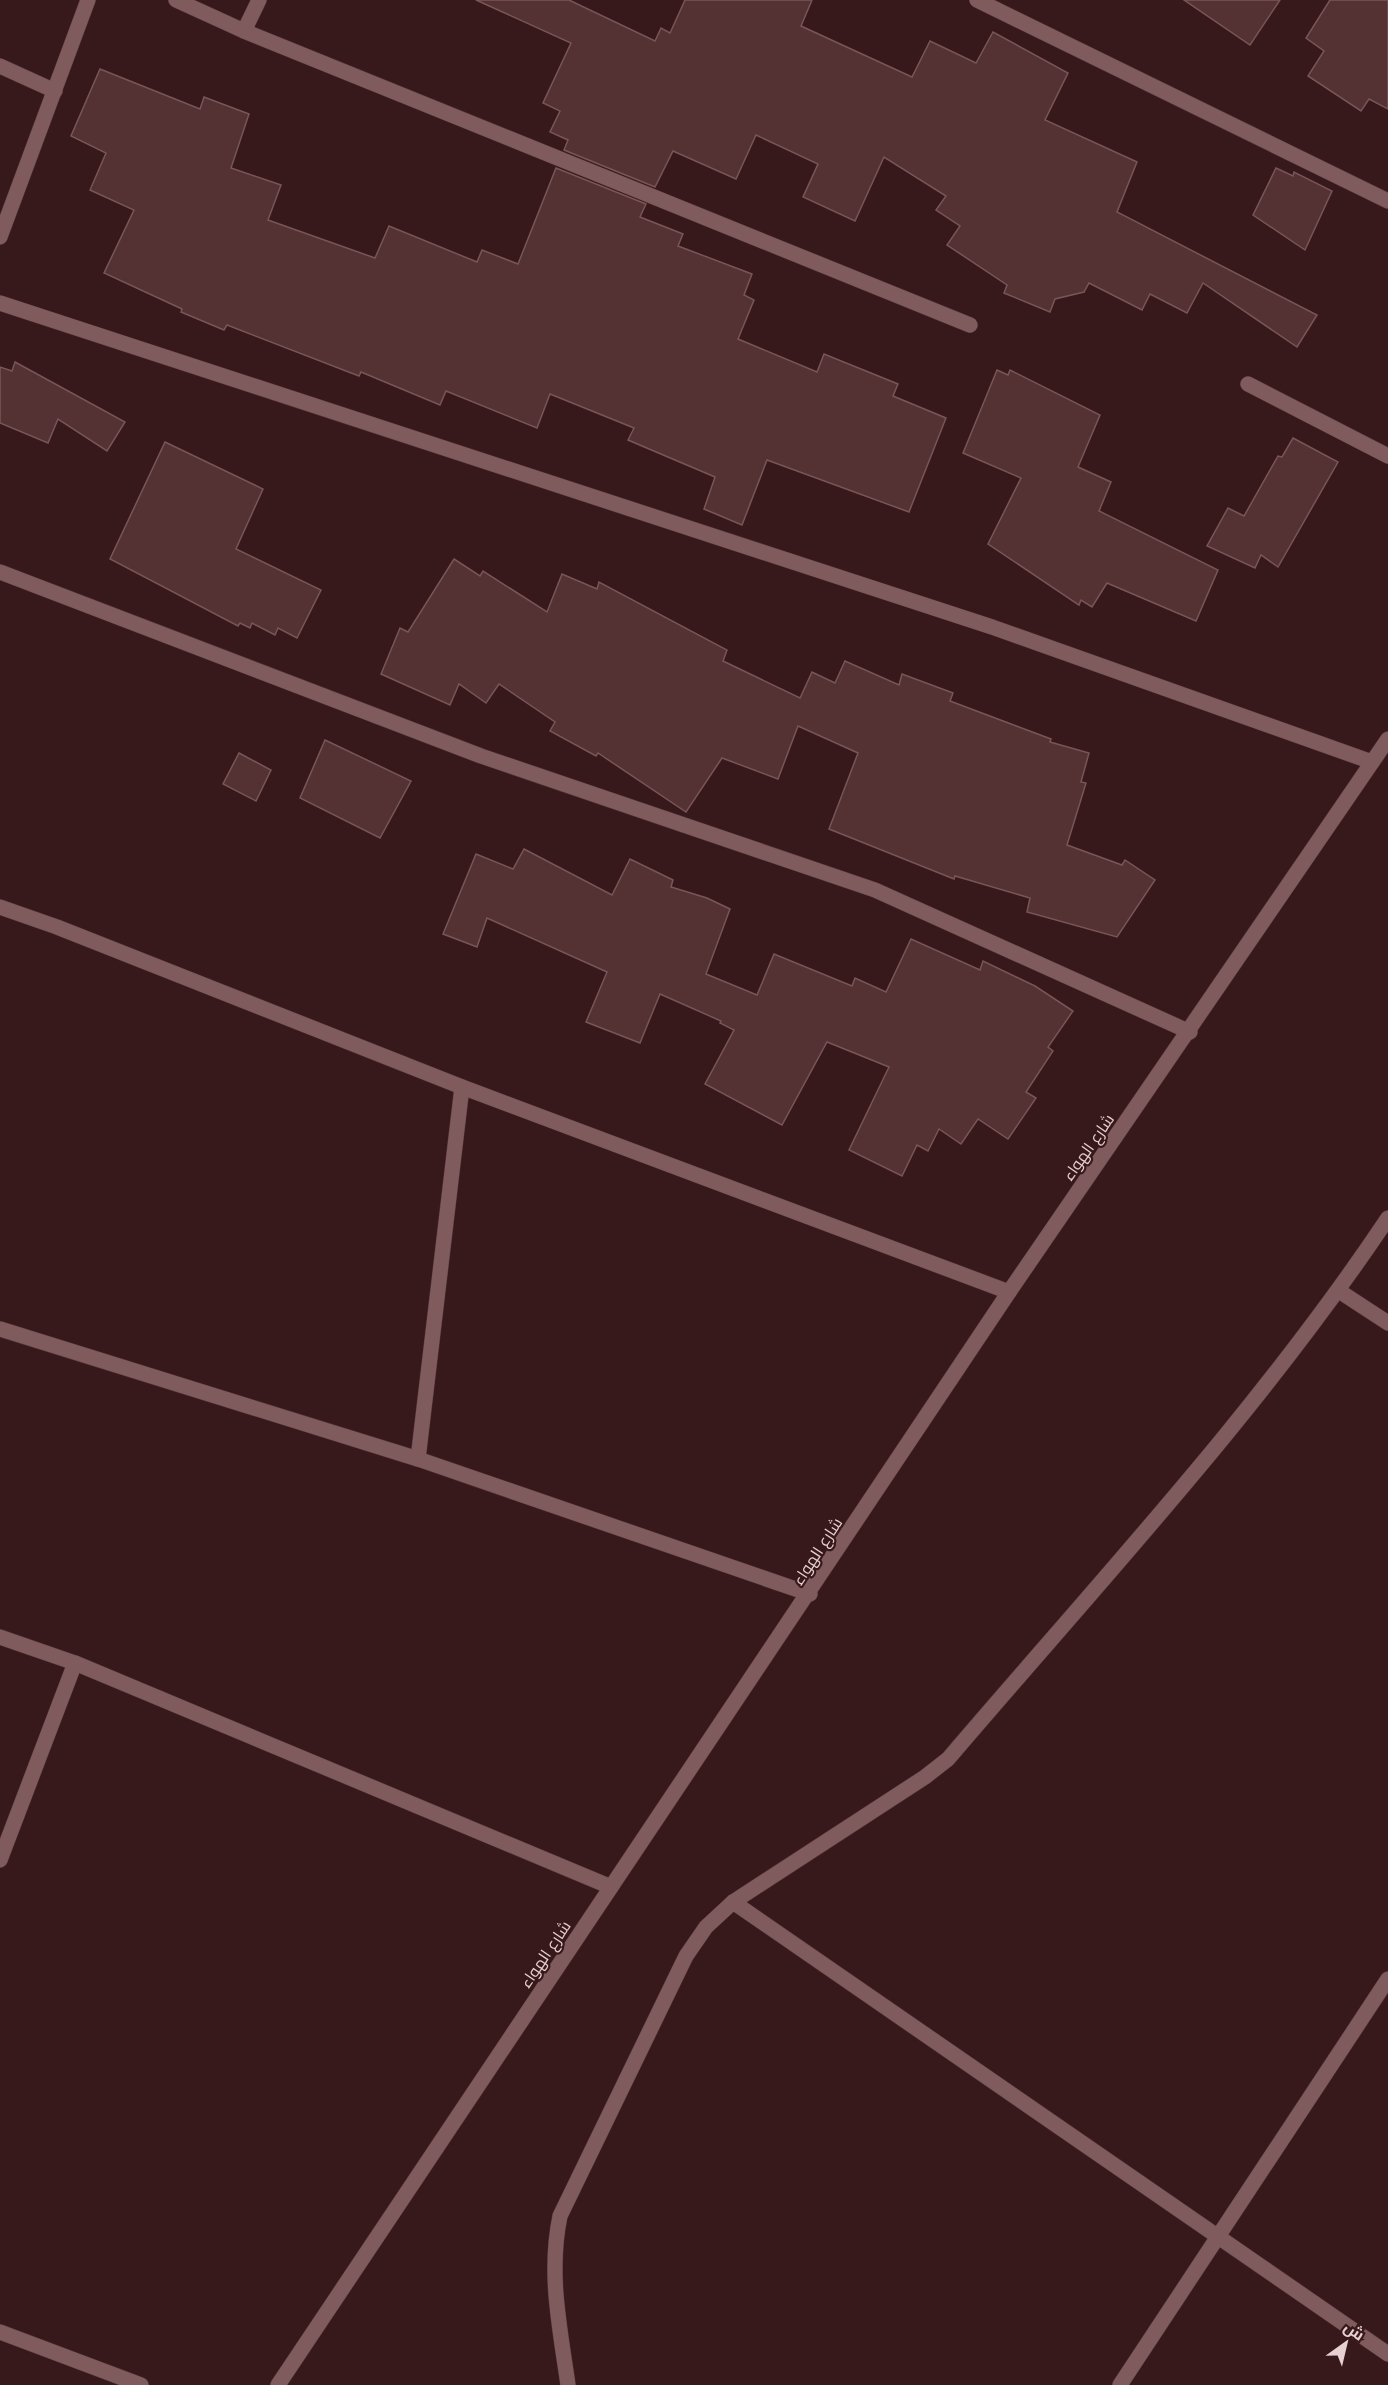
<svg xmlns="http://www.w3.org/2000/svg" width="1388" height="2385" font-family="Poppins,Cairo,sans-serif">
  <rect width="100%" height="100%" fill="#37181b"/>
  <!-- building -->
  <g fill="#543234" stroke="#7a5557" stroke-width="1.5">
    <polygon points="476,0 569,0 655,41 661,28 670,33 685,0 812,0 801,26 912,77 930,41 976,63 993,32 1068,73 1045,120 1137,162 1117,212 1317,315 1297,347 1203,283 1187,313 1150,294 1142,310 1089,283 1084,292 1055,299 1050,312 1004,293 1007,285 947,245 960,226 936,210 946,196 884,157 855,221 803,197 818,164 756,135 736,179 673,151 655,187 564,150 568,140 550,132 560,111 543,103 571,43"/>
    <polygon points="1184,0 1280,0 1250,45"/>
    <polygon points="1330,0 1388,0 1388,109 1369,99 1361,111 1308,76 1324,51 1306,38"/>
    <polygon points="100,69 200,109 204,97 249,114 231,168 281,185 268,220 375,258 389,226 477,262 482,250 518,264 556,168 646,204 640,217 683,234 678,246 752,274 744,295 754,300 738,339 817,372 824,354 898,384 893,396 946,418 909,512 767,460 742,525 704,509 715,477 628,440 634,428 550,394 537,428 446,391 440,405 361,372 359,376 227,325 224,330 181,312 182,309 104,273 134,210 90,190 106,153 71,136"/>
    <polygon points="1276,168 1293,176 1294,172 1332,191 1305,250 1253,215"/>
    <polygon points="15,362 125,422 107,451 58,419 48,443 0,423 0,367 12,371"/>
    <polygon points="997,370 1008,375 1010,370 1100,415 1078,467 1111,482 1099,511 1218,570 1196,621 1107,583 1092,607 1081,600 1079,605 988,544 1021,478 963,453"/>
    <polygon points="1293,438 1338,462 1278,567 1261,555 1255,568 1207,546 1228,508 1244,516 1278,456 1282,457"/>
    <polygon points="165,442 263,489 236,549 321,590 297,638 278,628 275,635 252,623 250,628 240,623 238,626 110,559"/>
    <polygon points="454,559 480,576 483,571 547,612 562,574 597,589 599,582 727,650 723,661 800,698 812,672 835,683 845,661 899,685 902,674 953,693 950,701 1051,739 1050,742 1089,753 1081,782 1086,783 1067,845 1122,865 1125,860 1155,880 1117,937 1027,912 1030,898 955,876 954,879 829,829 858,753 798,726 778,779 722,758 686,812 598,753 596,756 550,731 555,722 499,684 486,703 459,684 450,705 381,674 400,628 408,632"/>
    <polygon points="325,740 411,781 380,838 300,798"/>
    <polygon points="239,753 271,770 256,801 223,784"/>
    <polygon points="524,849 612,895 630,859 673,880 671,887 707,898 730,909 706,974 757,995 774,954 852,986 855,978 886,992 911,939 980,970 983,961 1035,986 1073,1011 1048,1047 1053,1051 1026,1092 1036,1098 1008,1139 978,1119 961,1144 939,1129 928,1151 917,1145 902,1176 849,1150 889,1067 827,1042 782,1125 705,1084 734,1030 720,1023 721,1021 660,994 640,1043 586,1022 607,972 487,918 477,947 443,934 476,854 513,869"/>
  </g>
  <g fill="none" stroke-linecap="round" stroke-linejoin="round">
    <defs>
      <g id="minor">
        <polyline points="176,0 244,31 970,325"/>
        <polyline points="977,0 1388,201"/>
        <polyline points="244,31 259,0"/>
        <polyline points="0,66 55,91"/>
        <polyline points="0,237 88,0"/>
        <polyline points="0,303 992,627 1372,762"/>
        <polyline points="1248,384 1388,456"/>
        <polyline points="0,572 481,756 875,890 1190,1032"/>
        <polyline points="0,907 57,927 462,1087 1009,1292"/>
        <polyline points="1339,1291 1388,1323"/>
        <polyline points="0,1329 418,1459 810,1594"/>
        <polyline points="418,1459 462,1087"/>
        <polyline points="0,1637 75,1663 611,1887"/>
        <polyline points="0,1860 75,1663"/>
        <polyline points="733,1902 1388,2354"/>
        <polyline points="0,2332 141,2385"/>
        <polyline points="278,2385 1009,1292 1388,739"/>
        <path d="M568,2385C560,2328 548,2274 560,2216L686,1956L706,1927L733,1902L925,1777L948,1759C1098,1583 1259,1411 1388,1218"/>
        <polyline points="1120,2385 1388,1979"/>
      </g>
    </defs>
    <!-- minor casing -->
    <use href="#minor" stroke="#533538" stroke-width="16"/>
    <!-- minor -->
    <use href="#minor" stroke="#805b5d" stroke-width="15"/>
  </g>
  <g text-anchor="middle" stroke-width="4.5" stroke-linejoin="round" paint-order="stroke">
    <!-- street labels -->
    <g font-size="16" fill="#e7d0d1" stroke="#37181b">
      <text transform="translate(1088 1147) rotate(-55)" y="6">شارع الهواء</text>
      <text transform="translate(817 1551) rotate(-57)" y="6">شارع الهواء</text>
      <text transform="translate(545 1954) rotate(-56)" y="6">شارع الهواء</text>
    </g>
  </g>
  <!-- north arrow -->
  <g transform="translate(1346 2343) rotate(34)" stroke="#37181b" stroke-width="4.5" paint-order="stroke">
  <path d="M0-4.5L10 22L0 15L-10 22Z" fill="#e7d0d1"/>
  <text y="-9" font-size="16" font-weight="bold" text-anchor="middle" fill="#e7d0d1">ش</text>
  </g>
</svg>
